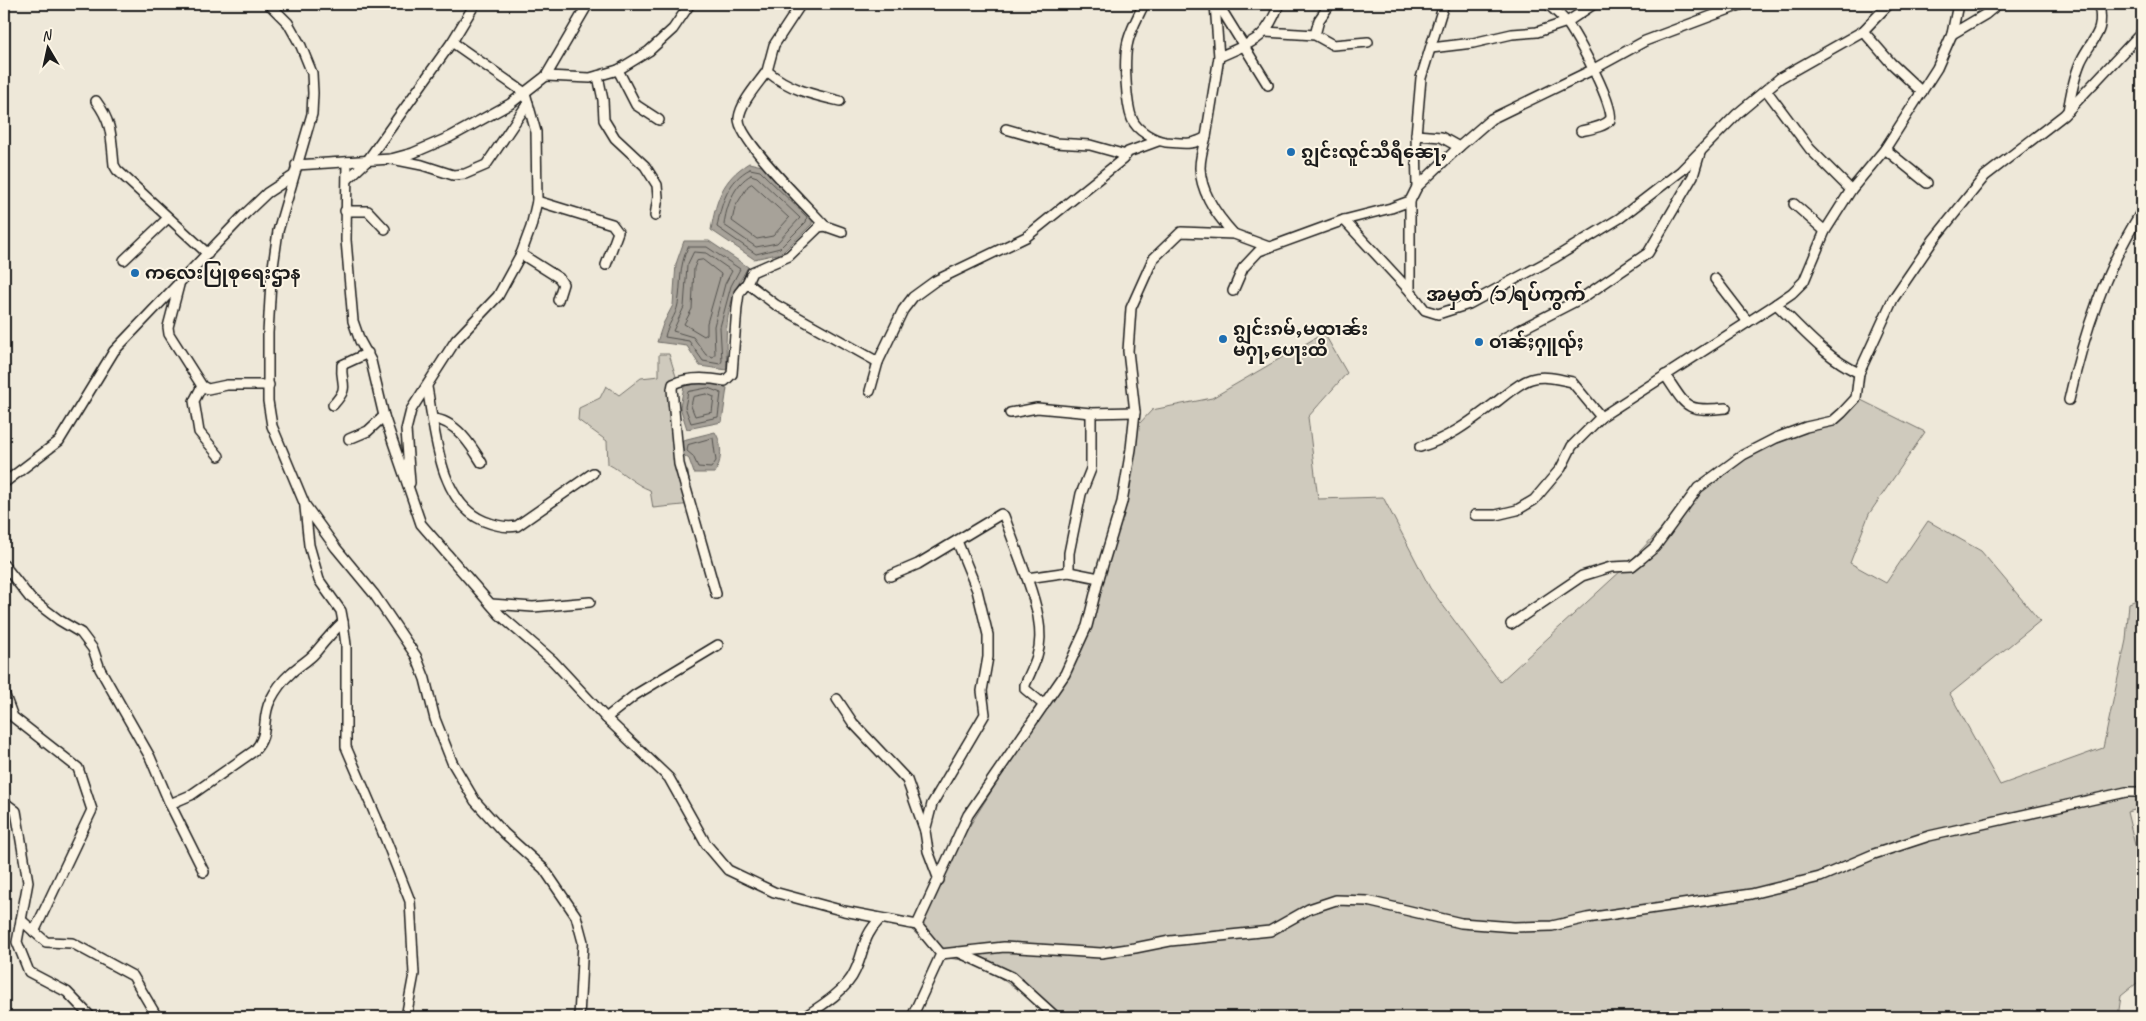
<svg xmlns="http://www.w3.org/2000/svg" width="2146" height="1021" font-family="Caveat,'Noto Sans Myanmar',sans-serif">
  <rect width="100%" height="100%" fill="#eee8d9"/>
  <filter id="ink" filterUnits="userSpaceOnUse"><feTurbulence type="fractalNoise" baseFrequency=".02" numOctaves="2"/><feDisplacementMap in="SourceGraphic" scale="10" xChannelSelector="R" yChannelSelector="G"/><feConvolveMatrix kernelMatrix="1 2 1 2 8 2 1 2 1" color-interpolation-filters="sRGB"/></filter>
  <g filter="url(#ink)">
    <!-- green -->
    <g fill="#cfcabd" stroke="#76736c">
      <polygon points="1324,333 1347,373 1308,417 1318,499 1383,497 1430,588 1500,682 1623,569 1694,494 1776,435 1837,421 1857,398 1925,432 1869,514 1850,563 1886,583 1928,521 1981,551 2040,621 1950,694 2000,785 2103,748 2126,640 2129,603 2142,598 2142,808 2127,812 2142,874 2142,979 2121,996 2118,1017 1057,1017 977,962 941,957 912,930 935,881 1068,669 1093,598 1127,482 1139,424 1152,410 1212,398"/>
      <path d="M659,354H669L678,383L672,412L675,455L688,472L692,504L653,508L650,490C634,484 623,472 608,464L607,441L578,420L579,408L600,398L606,386L619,395L641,378L659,376Z"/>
    </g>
    <!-- water -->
    <g fill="#a7a299" stroke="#6f6c67">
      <path d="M749,163L762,166L813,214L812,224L782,253L754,259L711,230C716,201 722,179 749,163Z"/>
      <path d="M684,241H709L748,267C725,304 725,328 727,370L700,366L687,346L657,342L663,324L673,305L676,264Z"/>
      <polygon points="708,382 727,388 722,422 687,429 680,407 684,386"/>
      <path d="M715,432C723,445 722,460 715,473H694L689,459L681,453L683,440Z"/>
    </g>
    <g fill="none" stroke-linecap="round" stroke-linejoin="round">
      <!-- shore -->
      <g stroke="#54524e" stroke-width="1">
        <path d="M750,169L760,171L807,217L806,222L780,248L756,254L717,227C721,204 728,180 750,169Z"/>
        <path d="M751,175L757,177L800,218L777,243L756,247L724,225C726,207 734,184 751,175Z"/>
        <polygon points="752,184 789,218 773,236 757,239 732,221 735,207 748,186"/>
        <path d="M688,247H707L740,269L731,286L720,327L722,361L720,364L703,361L689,341L665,337C667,325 676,316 678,304C682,282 678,268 688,247Z"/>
        <polygon points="694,252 706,253 732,271 725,284 714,326 715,354 713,357 706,355 693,337 673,331 684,307 687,266"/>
        <polygon points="703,260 721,274 707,323 707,334 704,336 684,324 692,309 694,268 697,261"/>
        <polygon points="708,388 721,393 718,417 691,423 685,407 688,392"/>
        <polygon points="707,394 714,397 712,412 695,416 691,406 693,397"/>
        <polygon points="713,438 716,461 711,468 698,467 693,456 687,451 688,445"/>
      </g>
      <defs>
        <g id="minor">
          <polyline points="269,4 288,23 301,46 312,73 313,93 312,114 278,231 271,281 268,333 268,401 272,426 305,505 336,548 374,594 416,656 425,679 435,719 452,762 475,801 504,833 544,869 576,916 583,942 579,1017"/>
          <path d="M801,4L774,45L767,71C788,89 813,95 840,101"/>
          <path d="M1144,4C1138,17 1129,32 1127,46C1124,63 1126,103 1132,119C1137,131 1154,140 1166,142C1181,143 1193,146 1206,137L1219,57C1253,41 1265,42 1279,4"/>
          <polyline points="1215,4 1219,57"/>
          <polyline points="1218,4 1268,85"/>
          <path d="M1548,4C1554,10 1562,16 1567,23C1576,34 1617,110 1610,120C1604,127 1590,129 1581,131"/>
          <polyline points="1863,31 1891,63 1922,92"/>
          <polyline points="1265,32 1315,35 1333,45 1368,42"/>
          <polyline points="1952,34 1986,14 1998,4"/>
          <polyline points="1315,35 1319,20 1330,4"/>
          <polyline points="1431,48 1473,43 1512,34 1537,32 1567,22 1594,4"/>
          <polyline points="618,70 636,105 659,120"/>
          <path d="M767,71C758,84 741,102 739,118C737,139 809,208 825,226"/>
          <polyline points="546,76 590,78 618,70 649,51 673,29 690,4"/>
          <polyline points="598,76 603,100 604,120 615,138 645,166 657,185 658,197 655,216"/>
          <polyline points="1766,90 1810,149 1851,190"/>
          <path d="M96,101C113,124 111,138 114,165L117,170L208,254"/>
          <path d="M2068,111C2071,94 2074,77 2081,61C2093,36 2105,35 2099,4"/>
          <polyline points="1006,129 1055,143 1090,145 1126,155"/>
          <polyline points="1416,135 1441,137 1459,147 1491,119 1592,70 1645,41 1743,4"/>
          <path d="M1206,137C1203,147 1200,157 1200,168C1201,193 1218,217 1234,234"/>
          <polyline points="1885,149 1927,183"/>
          <polyline points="392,159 422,165 453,175 465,174 486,165 528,103"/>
          <polyline points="347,162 346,240 353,321 360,341 371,361 384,416 421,524 500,615 553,661 606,718 669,778 706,844 728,870 774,892 844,911 917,925 941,954 912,1017"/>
          <polyline points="296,165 391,159 413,153 450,137 510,104 546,76 588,4"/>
          <polyline points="348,179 367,161 452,42 475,4"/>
          <polyline points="1417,187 1459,147"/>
          <polyline points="537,201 612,224 618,232 606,265"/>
          <polyline points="1410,201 1410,291"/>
          <polyline points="1794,204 1825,231"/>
          <polyline points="345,211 368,211 385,229"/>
          <polyline points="1344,220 1410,291 1425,310 1438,314 1469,304 1556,257 1620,218 1681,171 1737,114 1780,78 1863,31 1889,4"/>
          <polyline points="842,232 825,226 819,227 789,256 752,272 747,283 776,305 878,362"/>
          <polyline points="521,254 559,278 563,284 558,300"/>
          <polyline points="124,260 168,218"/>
          <polyline points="1715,279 1748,322"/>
          <polyline points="179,285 168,327 169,334 202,386 208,389 227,385 269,385"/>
          <polyline points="1233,291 1243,268 1259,251 1344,220 1391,208 1410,201 1417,187 1416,135 1421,78 1444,4"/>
          <path d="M1776,304C1802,329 1826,358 1859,373"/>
          <polyline points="1504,338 1582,298 1648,253 1693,176 1700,153"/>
          <path d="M1665,375C1687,407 1684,412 1726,408"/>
          <polyline points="202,386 194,401 199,432 219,456"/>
          <path d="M427,387C435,429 438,502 484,521C494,525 507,528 517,526L593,473"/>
          <polyline points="870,391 878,362 903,310 913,297 935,281 1026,237 1123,159 1128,152 1158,141"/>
          <path d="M2069,400C2084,333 2105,269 2142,211"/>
          <path d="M333,405C351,385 340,386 342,365L368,353"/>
          <polyline points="1010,413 1037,408 1091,413 1135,412"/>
          <path d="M433,419C455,420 471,445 482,463"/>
          <polyline points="349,439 368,431 384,416"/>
          <path d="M1420,447C1450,438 1471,421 1495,403C1506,395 1518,383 1531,379C1544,375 1559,379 1572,382L1601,417"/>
          <polyline points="4,483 59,441 114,351 245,214 267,193 293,176"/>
          <polyline points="410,483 406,430 411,410 456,340 498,296 521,254 531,227 537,201 536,132 525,93 452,42"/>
          <polyline points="305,507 309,545 319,580 341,611 343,622 346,645 346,747 386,840 410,901 414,974 406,1017"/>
          <polyline points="1475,515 1496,515 1517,510 1534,500 1561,468 1572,446 1601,417 1776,304 1792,293 1804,281 1825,231 1851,190 1885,149 1937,68 1952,34 1958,4"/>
          <polyline points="4,565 30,598 59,620 81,633 93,649 100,669 150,757 170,804 204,872"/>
          <polyline points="1069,572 1069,553 1081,494 1091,469 1091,413"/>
          <polyline points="890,576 918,564 1001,514 1004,516 1027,578 1069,572 1099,578"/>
          <path d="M1027,578C1035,601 1045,631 1037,656C1034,666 1029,675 1025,685V689L1044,705"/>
          <path d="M716,594L679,464L672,389L673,384C688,377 709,378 725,381L732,374L737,307L739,293L747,283"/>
          <polyline points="491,604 533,607 590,602"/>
          <polyline points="1511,624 1582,576 1611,567 1632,566 1642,558 1655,547 1698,488 1743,455 1776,438 1806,427 1833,421 1842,413 1856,398 1859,373 1893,299 1934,239 1985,176 2064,115 2142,32"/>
          <polyline points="4,693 13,717 78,768 92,810 34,932"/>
          <polyline points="837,699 853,723 907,780 925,831 928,851 939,880"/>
          <polyline points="606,718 635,695 718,645"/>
          <polyline points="4,802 16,811 28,882 17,942 29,972 67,992 91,1017"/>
          <path d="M170,804L191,795L254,751C270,734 261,719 270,701C275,691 283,680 291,673C298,666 308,661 315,653C324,642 332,632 343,622"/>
          <polyline points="925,831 932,804 985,714 982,691 988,657 988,635 977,590 957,541"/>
          <polyline points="21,920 46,942 72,943 133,976 157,1017"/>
          <polyline points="917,925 968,815 1065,674 1087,626 1099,578 1122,502 1131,449 1135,412 1128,351 1131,308 1153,259 1181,232 1234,234 1269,247"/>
          <polyline points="958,952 1012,977 1056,1017"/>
          <polyline points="941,954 1004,947 1101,953 1135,948 1170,941 1270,931 1309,909 1336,900 1367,901 1461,923 1514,927 1552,926 1587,918 1751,894 1820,877 1874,854 1929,836 2126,792 2142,792"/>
          <path d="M804,1017C821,1006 847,990 855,971C865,950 862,937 880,919"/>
        </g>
      </defs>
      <!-- minor casing -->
      <use href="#minor" stroke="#1c1c1c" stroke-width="12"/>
      <!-- minor -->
      <use href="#minor" stroke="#fcf5e5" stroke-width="9"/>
    </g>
  </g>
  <!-- markers -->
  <g fill="#1f6fb2" stroke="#fcf5e5" stroke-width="2">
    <circle cx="1291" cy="152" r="5"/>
    <circle cx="135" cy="273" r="5"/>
    <circle cx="1223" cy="339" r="5"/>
    <circle cx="1479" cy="342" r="5"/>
  </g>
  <g text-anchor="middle" stroke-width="4" stroke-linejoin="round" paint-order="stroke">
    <!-- poi labels -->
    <g font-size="18" font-weight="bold" fill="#1c1c1c" stroke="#fcf5e5" text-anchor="start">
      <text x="1301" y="158">ၵျွင်းလူင်သီရီၼေႃႇ</text>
      <text x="145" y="279">ကလေးပြုစုရေးဌာန</text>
      <text x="1233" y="335">ၵျွင်းၵမ်ႇမထၢၼ်း<tspan x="1233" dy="21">မႁႃႇပေႃးထိ</tspan></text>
      <text x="1489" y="348">ဝၢၼ်ႈႁူၺ်ႈ</text>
    </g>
    <!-- quarter labels -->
    <g font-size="20" font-weight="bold" fill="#1c1c1c" stroke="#fcf5e5">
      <text x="1506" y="301">အမှတ် (၁)ရပ်ကွက်</text>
    </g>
  </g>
  <!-- margin -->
  <rect width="2146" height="1021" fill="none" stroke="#fcf5e5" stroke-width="20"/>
  <rect x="10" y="10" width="2126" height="1001" fill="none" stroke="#1c1c1c" stroke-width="2" filter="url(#ink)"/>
  <!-- north arrow -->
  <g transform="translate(48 48) rotate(351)" stroke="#fcf5e5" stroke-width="4" paint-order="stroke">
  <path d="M0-4L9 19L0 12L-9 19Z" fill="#1c1c1c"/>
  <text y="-8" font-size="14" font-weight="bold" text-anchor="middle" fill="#1c1c1c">N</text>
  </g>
</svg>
